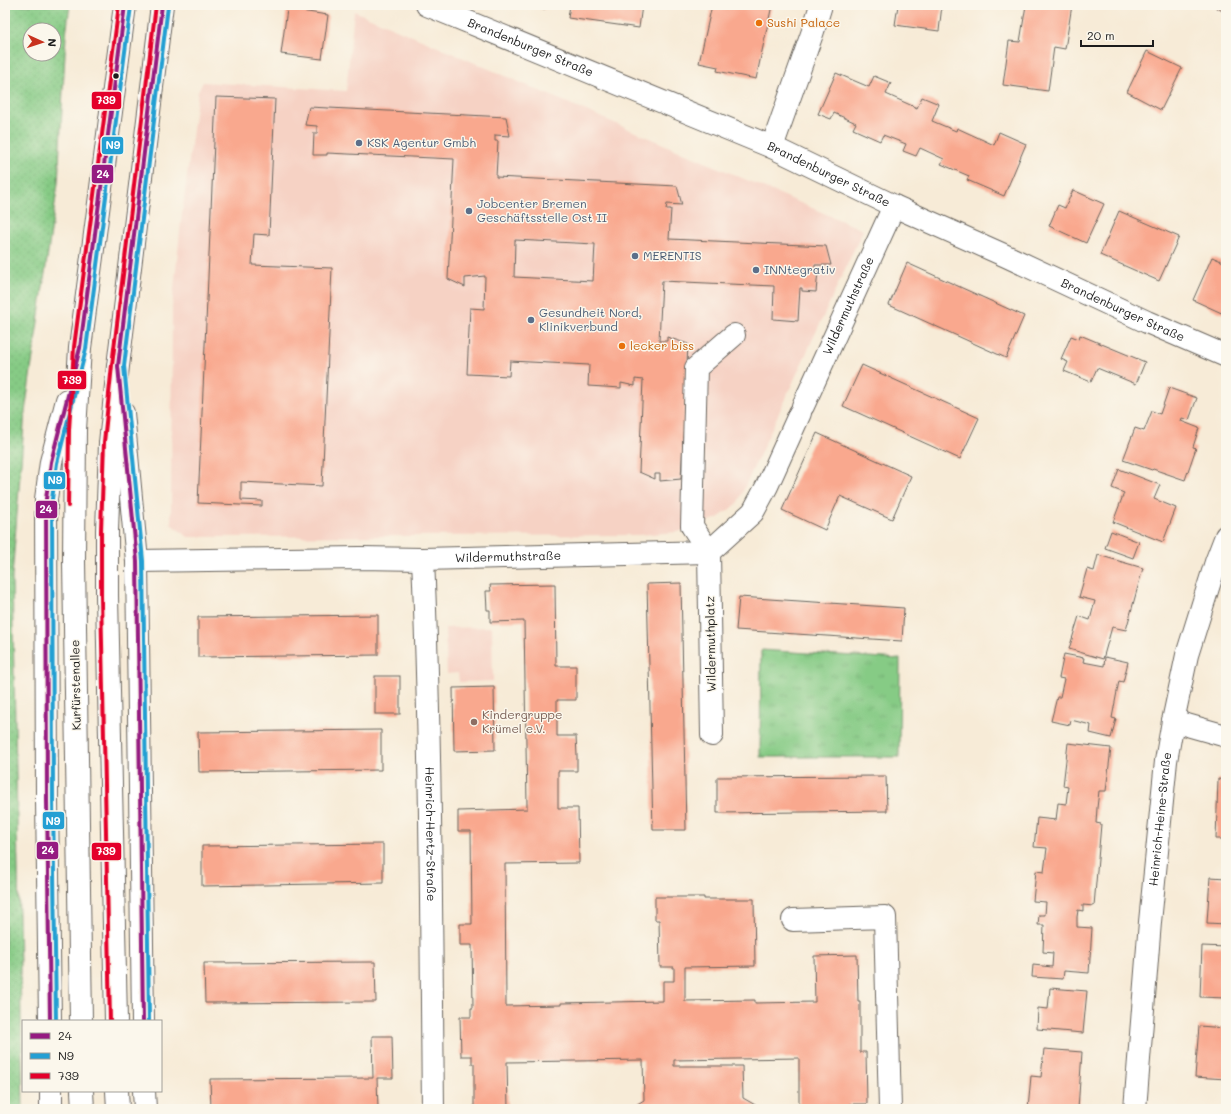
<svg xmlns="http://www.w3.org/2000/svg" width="1231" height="1114" font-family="Mali,sans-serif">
  <defs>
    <pattern id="grass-tufts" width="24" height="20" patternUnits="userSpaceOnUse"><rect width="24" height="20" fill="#86cb85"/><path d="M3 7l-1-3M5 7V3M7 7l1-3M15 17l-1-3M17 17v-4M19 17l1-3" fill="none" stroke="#73ae72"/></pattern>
    <pattern id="park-dots" width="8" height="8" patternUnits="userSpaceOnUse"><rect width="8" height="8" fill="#86cb85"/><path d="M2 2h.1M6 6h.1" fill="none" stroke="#73ae72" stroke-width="1.8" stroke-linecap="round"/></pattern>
  </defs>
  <rect width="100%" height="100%" fill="#fbf7ec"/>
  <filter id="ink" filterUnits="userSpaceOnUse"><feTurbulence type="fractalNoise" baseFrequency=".025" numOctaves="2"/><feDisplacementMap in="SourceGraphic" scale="8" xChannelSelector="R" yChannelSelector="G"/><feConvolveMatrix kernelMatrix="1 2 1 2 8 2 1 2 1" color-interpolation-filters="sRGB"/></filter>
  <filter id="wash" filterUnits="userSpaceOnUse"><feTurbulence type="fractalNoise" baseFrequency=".012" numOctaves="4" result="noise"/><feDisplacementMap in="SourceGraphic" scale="16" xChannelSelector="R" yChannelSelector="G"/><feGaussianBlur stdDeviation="0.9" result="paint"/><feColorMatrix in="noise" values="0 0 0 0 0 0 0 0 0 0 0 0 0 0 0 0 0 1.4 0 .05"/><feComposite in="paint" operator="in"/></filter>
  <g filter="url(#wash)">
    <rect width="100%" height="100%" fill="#f7ebd7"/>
    <!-- built -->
    <g fill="#f6d2c4">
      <polygon points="354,11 863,230 737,504 718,518 678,532 638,535 188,537 171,524 172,308 181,222 198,91 203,82 346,91"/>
      <polygon points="492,627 493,681 459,682 458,673 447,674 445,628"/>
    </g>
    <!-- grass -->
    <polygon fill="url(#grass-tufts)" stroke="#517450" points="761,650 900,659 899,757 760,757"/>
    <!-- park -->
    <path fill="url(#park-dots)" stroke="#517450" fill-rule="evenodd" d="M5,5H70L66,35L58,183L25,412L12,577L23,1109H5ZM30,30H54V54H30Z"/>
    <g id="blocks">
      <!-- building -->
      <g fill="#f9a88e" fill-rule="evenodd">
        <polygon points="531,5 546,5 545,9 531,7"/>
        <polygon points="570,5 642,5 639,28 568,18"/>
        <polygon points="712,5 772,5 756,79 717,71 718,67 699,63"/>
        <polygon points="898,5 942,5 939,31 895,25"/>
        <polygon points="1026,5 1072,5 1065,49 1054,47 1048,91 1003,85 1009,41 1020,42"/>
        <polygon points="1212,5 1226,5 1226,13"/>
        <polygon points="287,9 328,15 322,59 281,54"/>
        <polygon points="1147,51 1182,68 1161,110 1127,92"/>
        <polygon points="836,73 869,87 874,76 891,83 886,94 917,108 922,97 939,104 932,121 956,131 957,128 994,145 999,132 1026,144 1004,196 967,180 969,176 941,164 944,159 920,148 916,156 903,151 906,144 883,135 880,141 853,129 856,123 834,113 831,119 818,114"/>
        <polygon points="216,97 275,99 269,235 254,234 252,265 332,268 322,486 241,482 241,500 262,501 262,506 198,503"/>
        <path d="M309,107L506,117L510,136L495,135V141H498L496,177L677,186L682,205L667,204L666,209H671L669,239L826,246L831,265H815V271H818L816,292L802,291V288H800L798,321L773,319L774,286L662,281L659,341H667V337L688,344L681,479L660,481V474H655V479L639,472L643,380L635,379V386L621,383V388L588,386L589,365L510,361L509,376L467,374L470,308L484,309L485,276L465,278V287L448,279L454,159L327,153V155H313L314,133H317V126L305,125ZM515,240L595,244L593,281L514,277Z"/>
        <polygon points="1073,190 1104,204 1086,243 1049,226 1058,205 1065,208"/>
        <polygon points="1119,211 1179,237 1159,281 1100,255"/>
        <polygon points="1212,257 1226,263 1226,315 1193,300"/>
        <polygon points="907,263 1024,316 1006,358 889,305"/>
        <polygon points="1080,335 1145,362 1136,384 1097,368 1091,382 1064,371 1068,362 1061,359 1071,336 1079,339"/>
        <polygon points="862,365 979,418 960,459 843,406"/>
        <polygon points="1169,388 1197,398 1189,420 1182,418 1181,421 1199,428 1193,447 1196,448 1185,480 1153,469 1152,470 1123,460 1135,428 1144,431 1152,411 1160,414"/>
        <polygon points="817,433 911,476 892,519 840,496 825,530 782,510"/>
        <polygon points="1119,469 1160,485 1154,499 1176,508 1163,542 1113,522 1124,493 1112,488"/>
        <polygon points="1111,531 1139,542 1133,558 1105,548"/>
        <polygon points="1098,555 1143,568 1126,630 1112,627 1103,659 1069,649 1079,616 1090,620 1095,601 1079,597 1087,569 1094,571"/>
        <polygon points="681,583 686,830 653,830 647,584"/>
        <polygon points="555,584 556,666 576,666 576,700 557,700 557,736 576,736 577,756 577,771 558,771 558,808 578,808 579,863 505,864 506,1006 561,1005 561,1003 663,1001 663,981 674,981 674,967 660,967 659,920 655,920 655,897 704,897 704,899 754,899 755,966 685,967 685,1001 755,1000 755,1003 815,1002 814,956 857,955 858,1001 860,1001 860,1052 866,1052 867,1104 849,1104 849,1109 799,1109 799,1058 674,1060 674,1066 742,1066 743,1098 757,1106 757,1109 629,1109 644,1100 643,1060 507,1062 508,1109 474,1109 474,1064 472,1064 472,1056 461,1056 460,1017 471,1017 471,1008 473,1008 472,945 460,945 460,924 472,924 471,831 458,831 458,811 527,809 527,806 524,621 490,622 490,610 487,610 486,591 491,591 490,585"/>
        <polygon points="739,597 904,608 902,641 736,630"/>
        <polygon points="378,615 378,655 198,657 198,617"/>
        <polygon points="1064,654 1084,658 1083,662 1104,666 1105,657 1128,662 1123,682 1119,681 1112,718 1116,719 1111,738 1090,733 1091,725 1071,720 1070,725 1051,721 1057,697 1060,697 1064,679 1059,678"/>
        <rect x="375" y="676" width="25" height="38"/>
        <polygon points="494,687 495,750 454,751 453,688"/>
        <polygon points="381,730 381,770 199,772 198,732"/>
        <polygon points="1068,743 1111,748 1106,791 1099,791 1097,808 1096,823 1101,824 1094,906 1083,905 1083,911 1078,910 1077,917 1077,927 1092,928 1089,973 1064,971 1063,979 1032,977 1033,965 1052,967 1053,953 1043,952 1044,925 1038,925 1039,915 1045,915 1046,902 1033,901 1036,871 1044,872 1047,848 1034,847 1037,818 1056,820 1058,803 1066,804 1068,787 1063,786"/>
        <polygon points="886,776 887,811 717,813 717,777"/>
        <polygon points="1218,779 1226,780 1226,839 1216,839"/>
        <polygon points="383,844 383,883 202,886 202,846"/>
        <polygon points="1210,877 1226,878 1226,924 1207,923"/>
        <polygon points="1202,946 1226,947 1226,998 1200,997"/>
        <polygon points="375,962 376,1002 205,1003 204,963"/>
        <polygon points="1050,988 1087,991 1083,1033 1037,1029 1038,1008 1048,1009"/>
        <polygon points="1199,1026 1226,1028 1226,1079 1195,1077"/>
        <polygon points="372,1036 392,1036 393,1078 377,1078 378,1109 211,1109 210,1079 373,1078"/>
        <polygon points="1044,1049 1082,1052 1078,1109 1028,1109 1031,1076 1041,1077"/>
      </g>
    </g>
  </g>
  <g filter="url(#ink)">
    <use href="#blocks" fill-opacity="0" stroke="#69645d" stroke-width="1"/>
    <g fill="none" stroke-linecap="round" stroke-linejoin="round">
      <defs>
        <g id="minor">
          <path id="s1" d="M427,5L772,147L894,206L1006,256L1147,322L1226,356"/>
          <polyline points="772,147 813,31 821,5"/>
          <path id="s2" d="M803,406L894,206"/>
          <path id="s3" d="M423,559C431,742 431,926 433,1109"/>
          <path id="s4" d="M137,561L360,558L423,559L709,552L753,512L767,486L800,413"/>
          <polyline points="1173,721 1226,736"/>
          <polyline points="712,735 709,552 692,526 696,368 734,335"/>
          <polyline points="793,920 885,917 890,1109"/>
          <path id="s5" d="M1135,1109L1150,922L1166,761L1173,721L1187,655L1216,562L1226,536"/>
        </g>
        <g id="major">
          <polyline points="123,413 137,561 143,1021"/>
          <polyline points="50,1021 47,800 46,499 51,462 67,400"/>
          <polyline points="81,1021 74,561 75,430 80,348 125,5"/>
          <polyline points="116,1021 107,596 107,531 110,443 118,366 162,5"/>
          <polyline points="51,1091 51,1109"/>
          <polyline points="82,1091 83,1109"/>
          <polyline points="117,1091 118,1109"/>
          <polyline points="144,1091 145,1109"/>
        </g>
      </defs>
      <!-- minor casing -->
      <use href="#minor" stroke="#69645d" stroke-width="24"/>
      <!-- major casing -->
      <use href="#major" stroke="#69645d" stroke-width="24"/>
      <!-- minor -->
      <use href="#minor" stroke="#fff" stroke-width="22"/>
      <!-- major -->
      <use href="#major" stroke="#fff" stroke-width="22"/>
      <defs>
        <g id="bus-1">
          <polyline points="50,1021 47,800 46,499 51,462 80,348 125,5"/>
          <polyline points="143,1021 137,561 118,366 162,5"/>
        </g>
        <g id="bus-2">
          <polyline points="56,1021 53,800 52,499 57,463 86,349 131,6"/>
          <polyline points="149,1021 143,561 124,366 168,6"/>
        </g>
        <g id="bus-3">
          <polyline points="68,506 69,430 74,347 119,5"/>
          <polyline points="110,1021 101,596 101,531 104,442 112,365 156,5"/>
        </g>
      </defs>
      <!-- bus-1 casing -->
      <use href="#bus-1" stroke="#fbf7ec" stroke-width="7"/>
      <!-- bus-2 casing -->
      <use href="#bus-2" stroke="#fbf7ec" stroke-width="7"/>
      <!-- bus-3 casing -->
      <use href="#bus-3" stroke="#fbf7ec" stroke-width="7"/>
      <!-- bus-1 -->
      <use href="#bus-1" stroke="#951b81" stroke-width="4"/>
      <!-- bus-2 -->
      <use href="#bus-2" stroke="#249fd3" stroke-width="4"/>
      <!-- bus-3 -->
      <use href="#bus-3" stroke="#e4002b" stroke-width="4"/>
    </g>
  </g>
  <!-- markers -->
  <g fill="#e8710a" stroke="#fbf7ec" stroke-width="1.5">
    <circle cx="759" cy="23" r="4"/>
    <circle cx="622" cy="346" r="4"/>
  </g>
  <circle fill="#1c1c1c" stroke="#fbf7ec" stroke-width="1.5" cx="116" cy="76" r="3.5"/>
  <g fill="#5c6f8a" stroke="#fbf7ec" stroke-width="1.5">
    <circle cx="359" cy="143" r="4"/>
    <circle cx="469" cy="211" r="4"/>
    <circle cx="635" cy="256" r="4"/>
    <circle cx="756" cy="270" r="4"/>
    <circle cx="531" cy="320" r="4"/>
  </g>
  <circle fill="#8d6e63" stroke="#fbf7ec" stroke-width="1.5" cx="474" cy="722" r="4"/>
  <g text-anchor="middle" stroke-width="3" stroke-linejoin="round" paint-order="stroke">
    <!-- food labels -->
    <g font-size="12" fill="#c56008" stroke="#fbf7ec" text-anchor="start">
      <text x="767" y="27">Sushi Palace</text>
      <text x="630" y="350">lecker biss</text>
    </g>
    <!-- street labels -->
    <g font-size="12" fill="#1c1c1c" stroke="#fbf7ec">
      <text dy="4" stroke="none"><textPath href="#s1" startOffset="112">Brandenburger Straße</textPath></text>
      <text dy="4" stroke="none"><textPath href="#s1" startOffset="436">Brandenburger Straße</textPath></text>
      <text dy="4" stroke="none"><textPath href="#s2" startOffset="110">Wildermuthstraße</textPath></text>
      <text dy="4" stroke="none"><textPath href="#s1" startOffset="760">Brandenburger Straße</textPath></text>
      <text dy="4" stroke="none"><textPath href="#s4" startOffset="371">Wildermuthstraße</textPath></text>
      <text transform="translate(711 644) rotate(-91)" y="4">Wildermuthplatz</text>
      <text transform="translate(76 685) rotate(-91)" y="4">Kurfürstenallee</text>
      <text dy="4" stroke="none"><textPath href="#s5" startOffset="291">Heinrich-Heine-Straße</textPath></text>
      <text dy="4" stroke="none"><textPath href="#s3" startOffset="275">Heinrich-Hertz-Straße</textPath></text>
    </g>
    <!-- service labels -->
    <g font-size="12" fill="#4e5e75" stroke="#fbf7ec" text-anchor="start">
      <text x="367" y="147">KSK Agentur Gmbh</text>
      <text x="477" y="208">Jobcenter Bremen<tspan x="477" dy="14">Geschäftsstelle Ost II</tspan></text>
      <text x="643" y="260">MERENTIS</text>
      <text x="764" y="274">INNtegrativ</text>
      <text x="539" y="317">Gesundheit Nord,<tspan x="539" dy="14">Klinikverbund</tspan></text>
    </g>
    <!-- education labels -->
    <g font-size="12" fill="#785e54" stroke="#fbf7ec" text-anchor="start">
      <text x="482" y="719">Kindergruppe<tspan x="482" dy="14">Krümel e.V.</tspan></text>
    </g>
  </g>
  <g stroke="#fbf7ec" stroke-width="1.5">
    <rect x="91" y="91" width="31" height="19" rx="4" fill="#e4002b"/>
    <rect x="101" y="136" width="23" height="19" rx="4" fill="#249fd3"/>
    <rect x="91" y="164" width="23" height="20" rx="4" fill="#951b81"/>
    <rect x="57" y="370" width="30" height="20" rx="4" fill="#e4002b"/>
    <rect x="43" y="471" width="23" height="19" rx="4" fill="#249fd3"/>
    <rect x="35" y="500" width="23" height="19" rx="4" fill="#951b81"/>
    <rect x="42" y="811" width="23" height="19" rx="4" fill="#249fd3"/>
    <rect x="36" y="841" width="23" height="19" rx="4" fill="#951b81"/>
    <rect x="91" y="842" width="31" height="19" rx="4" fill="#e4002b"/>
  </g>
  <g font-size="11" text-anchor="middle" font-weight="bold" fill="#fff">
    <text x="106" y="104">739</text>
    <text x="113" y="149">N9</text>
    <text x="103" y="178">24</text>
    <text x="72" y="384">739</text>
    <text x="55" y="484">N9</text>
    <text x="46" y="513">24</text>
    <text x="53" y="825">N9</text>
    <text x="48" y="854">24</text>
    <text x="106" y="855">739</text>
  </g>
  <!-- margin -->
  <rect width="1231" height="1114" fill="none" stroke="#fbf7ec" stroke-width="20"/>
  <!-- legend -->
  <rect x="22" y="1020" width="140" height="72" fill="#fbf7ec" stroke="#a29f99"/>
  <rect x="30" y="1033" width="20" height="6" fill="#951b81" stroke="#a29f99"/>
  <text x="58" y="1040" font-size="12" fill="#1c1c1c">24</text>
  <rect x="30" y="1053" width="20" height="6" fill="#249fd3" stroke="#a29f99"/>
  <text x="58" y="1060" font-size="12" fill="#1c1c1c">N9</text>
  <rect x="30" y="1073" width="20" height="6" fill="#e4002b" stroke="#a29f99"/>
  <text x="58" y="1080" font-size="12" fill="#1c1c1c">739</text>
  <!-- north arrow -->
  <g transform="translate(42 42) rotate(93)"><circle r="19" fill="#fbf7ec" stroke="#a29f99"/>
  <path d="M0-3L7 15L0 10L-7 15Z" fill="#c8321e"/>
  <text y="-6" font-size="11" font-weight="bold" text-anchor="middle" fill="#1c1c1c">N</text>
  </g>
  <!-- scale -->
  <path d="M1081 40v6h72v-6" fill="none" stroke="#1c1c1c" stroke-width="2"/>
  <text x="1087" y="40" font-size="12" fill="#1c1c1c" stroke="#fbf7ec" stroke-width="3" paint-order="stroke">20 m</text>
</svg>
